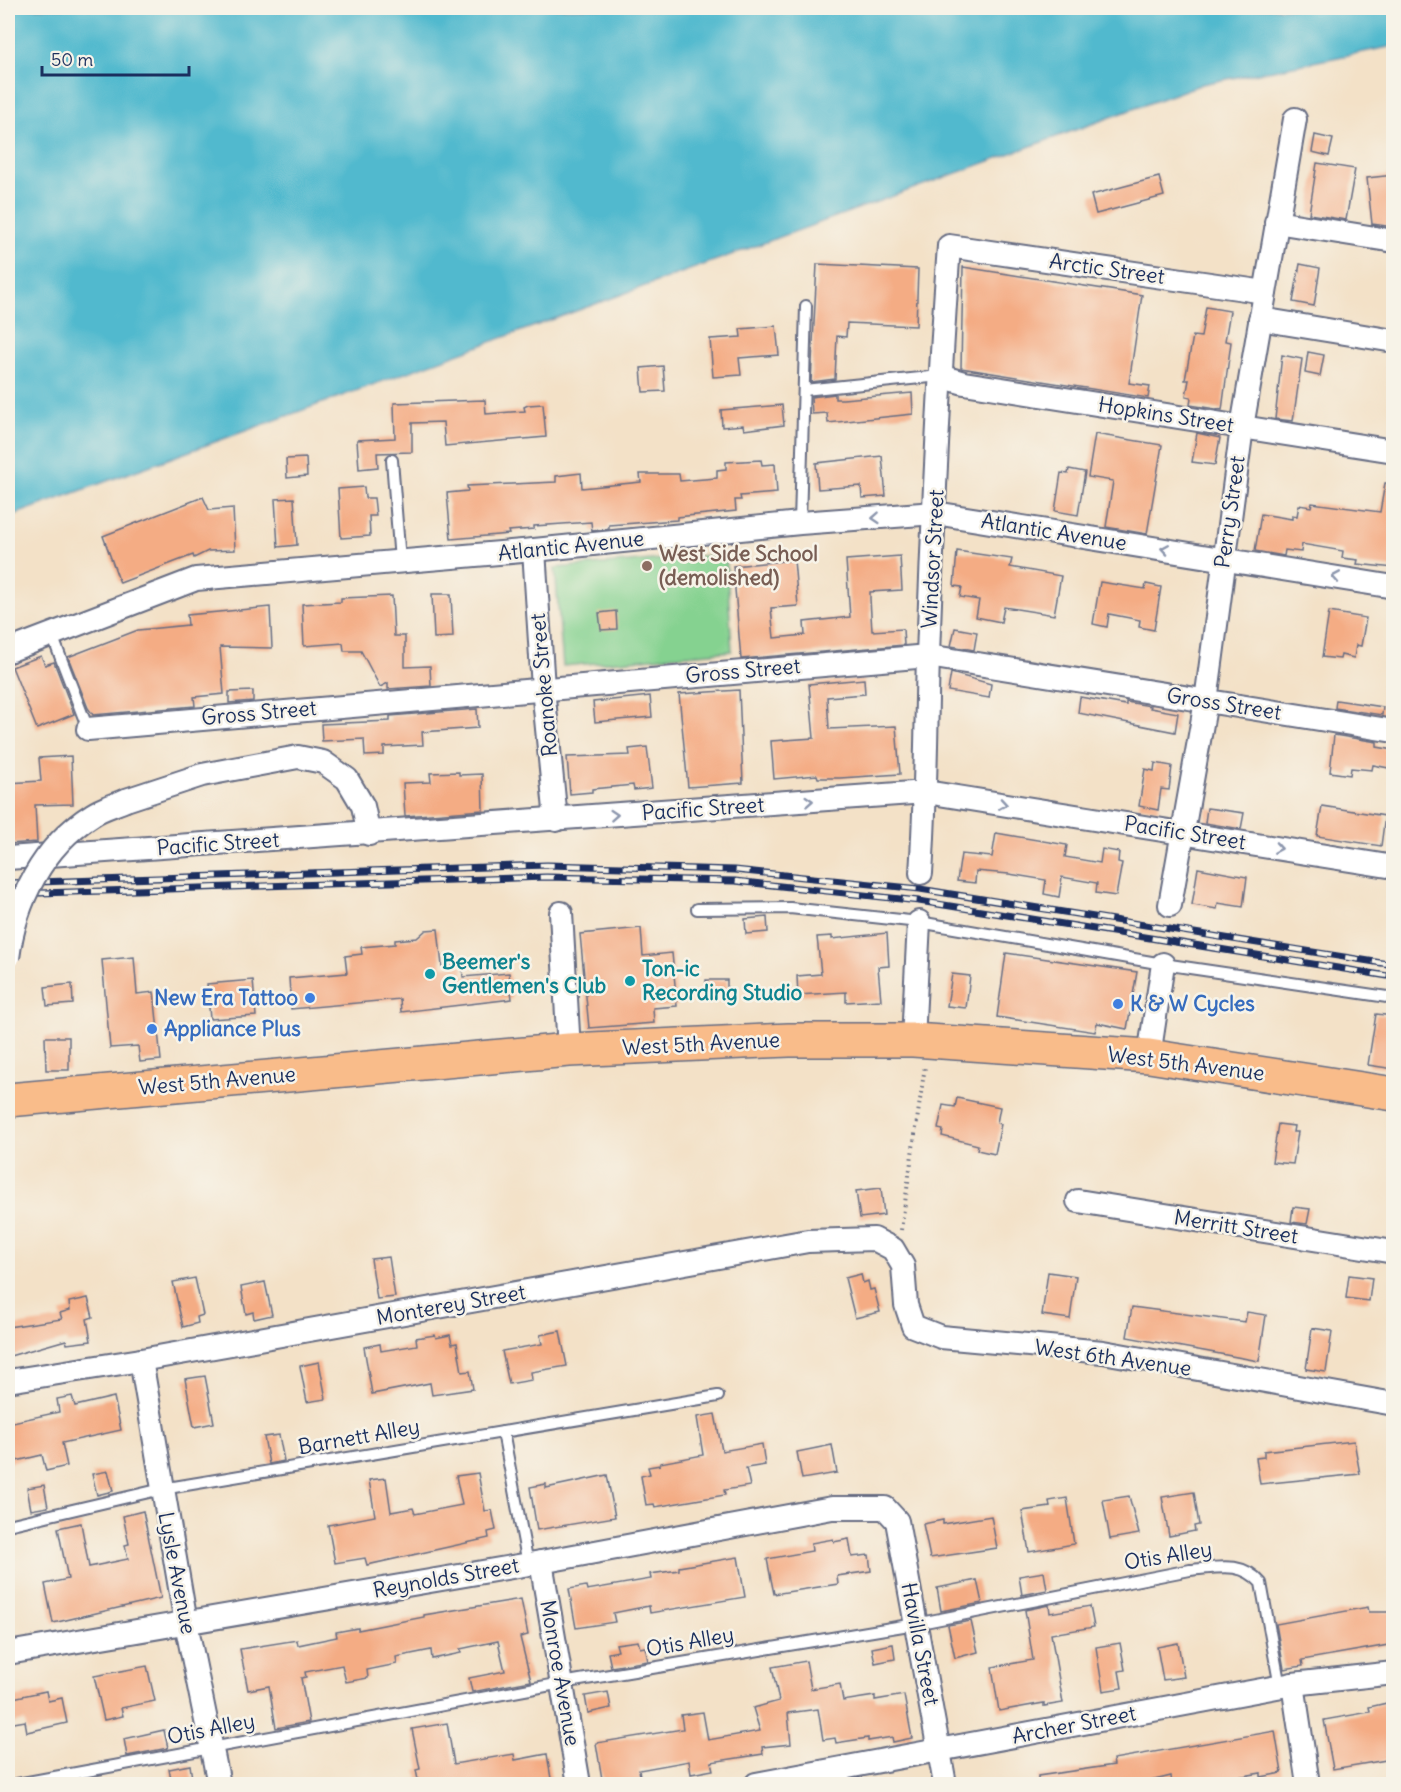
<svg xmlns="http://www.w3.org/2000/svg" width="1401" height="1792" font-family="Delius,sans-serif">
  <rect width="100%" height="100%" fill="#f7f3e8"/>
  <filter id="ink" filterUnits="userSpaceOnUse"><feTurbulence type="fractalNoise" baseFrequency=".0167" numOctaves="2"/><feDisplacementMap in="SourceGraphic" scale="12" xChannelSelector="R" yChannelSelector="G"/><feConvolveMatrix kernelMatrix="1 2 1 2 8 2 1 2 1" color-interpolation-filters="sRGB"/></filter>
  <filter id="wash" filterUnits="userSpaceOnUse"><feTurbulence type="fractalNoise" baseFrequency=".008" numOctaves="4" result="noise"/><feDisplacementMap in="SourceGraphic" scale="24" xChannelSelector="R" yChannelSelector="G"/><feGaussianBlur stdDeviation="1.35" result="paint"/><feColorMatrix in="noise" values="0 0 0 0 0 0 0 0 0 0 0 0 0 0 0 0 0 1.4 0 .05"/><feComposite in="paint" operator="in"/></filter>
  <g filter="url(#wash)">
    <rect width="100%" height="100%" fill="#f3e1c7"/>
    <!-- green -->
    <polygon fill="#85d290" stroke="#508077" stroke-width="1.5" points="726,554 732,651 563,666 555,568"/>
    <!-- water -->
    <polygon fill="#51b9ce" stroke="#367496" stroke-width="1.5" points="8,8 1393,8 1394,46 1202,84 8,517"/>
    <g id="blocks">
      <!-- building -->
      <g fill="#f4ac84">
        <polygon points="1315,135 1333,139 1329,156 1312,152"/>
        <polygon points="1317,163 1355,169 1346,220 1309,214"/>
        <polygon points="1394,175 1394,227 1372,224 1367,178"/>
        <polygon points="1159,177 1164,196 1096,214 1091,195"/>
        <polygon points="817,264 918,269 916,326 847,323 846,337 837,336 835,379 811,382"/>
        <polygon points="1300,264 1320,268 1314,306 1293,302"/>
        <polygon points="963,267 1142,295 1129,383 1150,386 1148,398 961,368"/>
        <polygon points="1206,307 1230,311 1225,341 1231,342 1222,410 1190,405 1191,397 1186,396 1189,380 1185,380 1193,336 1201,337"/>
        <polygon points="776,326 779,355 739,358 741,375 713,377 710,339 741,337 740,329"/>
        <polygon points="1308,352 1324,355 1320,376 1305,373"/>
        <polygon points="1282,355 1302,359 1293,421 1275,419"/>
        <polygon points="663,366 665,391 643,392 641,368"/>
        <polygon points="912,393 913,414 828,423 827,413 812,414 811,397 835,394 835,399 843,399"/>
        <polygon points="485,400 486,414 525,411 524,407 528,405 543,404 546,437 445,446 443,422 412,423 412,452 377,453 378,467 359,469 357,440 395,438 394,403"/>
        <polygon points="782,405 784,425 744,430 743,425 722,427 721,410"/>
        <polygon points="1197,433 1220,438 1215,465 1192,462"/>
        <polygon points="1095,434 1162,445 1147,534 1106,527 1113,481 1088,477"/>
        <polygon points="882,456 886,496 862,498 861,486 818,489 816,463"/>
        <polygon points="306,458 307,476 287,478 286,459"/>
        <polygon points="761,460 762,465 775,464 777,493 740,496 741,500 735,500 736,511 677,517 677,520 609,525 609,529 592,531 591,522 534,526 534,529 508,531 509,534 451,539 447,493 468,491 467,486 556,482 556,476 581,473 582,488 641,482 640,474 679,474 680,481 717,478 717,470 726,469 726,462"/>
        <polygon points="1069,469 1085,472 1078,515 1055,511 1061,473 1068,474"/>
        <polygon points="1385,483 1394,483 1394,568 1357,564 1358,560 1342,558 1343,551 1302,544 1301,552 1285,550 1284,556 1255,551 1261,514 1292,519 1292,515 1297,516 1299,505 1311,507 1312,503 1380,512"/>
        <polygon points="364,487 365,498 374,498 376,516 369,516 370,536 341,538 338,489"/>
        <polygon points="203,497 209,510 233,508 235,550 208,551 194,558 193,555 120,583 103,536"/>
        <polygon points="294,498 297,545 278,547 275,499"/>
        <polygon points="957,551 1012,559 1010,567 1061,576 1054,615 1004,607 1001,622 976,617 979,600 960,597 962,587 954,586"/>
        <polygon points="900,556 902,590 870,592 870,599 872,631 903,629 904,645 741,659 733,566 794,560 798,606 771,608 774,638 805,635 804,622 850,617 846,560"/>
        <polygon points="1100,582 1145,589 1146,584 1161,587 1154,630 1139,627 1140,620 1109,614 1107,627 1093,624"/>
        <polygon points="432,594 451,594 453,637 434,638"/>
        <polygon points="392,596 394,636 405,636 405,667 430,666 431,686 388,689 388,683 380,687 361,651 344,651 343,643 304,646 302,604 341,602 341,598"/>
        <polygon points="270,607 272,648 220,647 224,694 194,697 195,706 93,715 88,708 68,657 138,630 188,625 187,615"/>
        <polygon points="616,611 617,629 601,630 599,613"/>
        <polygon points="1329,612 1366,618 1361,646 1356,645 1354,658 1341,655 1340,659 1322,657"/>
        <polygon points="955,628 977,632 974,650 951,646"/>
        <polygon points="41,656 45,665 54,662 74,714 37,729 12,667"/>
        <polygon points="951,673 991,684 989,698 948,691"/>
        <polygon points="864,679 865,694 827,697 829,729 896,726 900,774 840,778 818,778 817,775 774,779 771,741 814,738 809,684"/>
        <polygon points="739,690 743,783 688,787 679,694"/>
        <polygon points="253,691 253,701 229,703 229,692"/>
        <polygon points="650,696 652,717 595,722 593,702"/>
        <polygon points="1080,697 1126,705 1126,702 1151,706 1150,708 1178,713 1175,732 1078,713"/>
        <polygon points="1336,700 1383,707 1382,715 1335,708"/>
        <polygon points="477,709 478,728 422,732 423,745 384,747 384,755 365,756 364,739 322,741 321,724 390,721 390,716"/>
        <polygon points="1334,735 1377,742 1377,747 1394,750 1394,769 1373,765 1372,770 1351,768 1350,775 1330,772"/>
        <polygon points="647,747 652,788 634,790 633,785 592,789 592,792 570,794 567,757 630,755 629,749"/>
        <polygon points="71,756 73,804 35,805 37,842 8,844 8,783 41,781 39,758"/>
        <polygon points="1155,763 1172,766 1169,790 1161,789 1158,810 1139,806 1145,769 1154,771"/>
        <polygon points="459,772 459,775 482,774 483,810 405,816 403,783 431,782 430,773"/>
        <polygon points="1322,806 1385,816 1381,846 1317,836"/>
        <polygon points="1207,808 1244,813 1241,829 1205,823"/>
        <polygon points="996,833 1067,845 1065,857 1100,863 1102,849 1119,852 1118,862 1122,863 1116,896 1096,893 1097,883 1062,877 1059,897 1044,894 1046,880 1009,874 976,871 975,883 957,881 961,854 992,857"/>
        <polygon points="1198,868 1247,877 1243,907 1218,903 1217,909 1192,905"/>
        <polygon points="767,917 768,932 746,934 745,919"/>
        <polygon points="641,928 643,956 672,953 677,1006 653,1008 654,1023 589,1028 580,934"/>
        <polygon points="438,929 442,966 462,965 463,977 509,973 512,999 401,1012 400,999 291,1009 289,978 347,973 345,956 362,954 361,947 395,944 395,940 417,938 426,930"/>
        <polygon points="887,933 889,966 878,967 881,1000 846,1002 846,992 798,995 797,976 821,974 817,937 832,936 832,939"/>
        <polygon points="1006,953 1137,972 1127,1029 1097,1023 1095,1032 997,1017"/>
        <polygon points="134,957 137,994 154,992 161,1060 140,1062 138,1046 110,1048 102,960"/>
        <polygon points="952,974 970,976 966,1008 947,1006"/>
        <polygon points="253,980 256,1016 210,1019 207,984"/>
        <polygon points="706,980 727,980 727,995 706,996"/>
        <polygon points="72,984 73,1004 47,1006 45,987"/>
        <polygon points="1376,1014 1394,1016 1394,1069 1368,1065"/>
        <polygon points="45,1037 69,1037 69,1070 46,1070"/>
        <polygon points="957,1098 1000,1107 997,1123 1001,1124 995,1154 977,1150 978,1145 942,1136 943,1130 938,1129 943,1105 955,1107"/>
        <polygon points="1278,1124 1294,1126 1293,1132 1298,1132 1293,1164 1272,1162"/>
        <polygon points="881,1188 884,1215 860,1218 856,1191"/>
        <polygon points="1293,1207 1310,1209 1307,1224 1291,1222"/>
        <polygon points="389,1257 395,1297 377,1299 371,1259"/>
        <polygon points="1048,1272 1076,1276 1070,1319 1042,1315"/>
        <polygon points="861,1274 863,1283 868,1281 870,1290 874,1289 880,1312 855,1318 845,1278"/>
        <polygon points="1349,1275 1372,1278 1369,1301 1346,1298"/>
        <polygon points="195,1278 203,1315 197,1317 198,1323 183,1327 173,1282"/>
        <polygon points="265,1282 272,1315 254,1319 253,1312 246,1314 241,1287"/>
        <polygon points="88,1298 93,1317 87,1319 91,1341 67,1344 66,1340 10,1356 8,1327 62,1319 60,1313 70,1310 69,1302"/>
        <polygon points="1132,1307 1245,1322 1247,1312 1266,1315 1259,1361 1127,1337"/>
        <polygon points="1312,1328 1332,1331 1326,1372 1306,1369"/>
        <polygon points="560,1331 567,1366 531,1372 532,1380 509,1384 502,1351 542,1344 540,1335"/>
        <polygon points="435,1335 436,1338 450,1335 452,1344 457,1343 462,1372 470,1371 473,1389 432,1395 430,1383 372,1394 364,1347 380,1344 381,1351 417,1345 416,1338"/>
        <polygon points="319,1362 326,1399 307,1402 300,1366"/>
        <polygon points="205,1376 214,1423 194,1427 185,1379"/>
        <polygon points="72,1396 75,1406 114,1397 121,1430 62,1443 67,1466 46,1471 42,1455 8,1463 8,1423 59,1412 57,1399"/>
        <polygon points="715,1414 722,1451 762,1444 765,1465 746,1468 750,1486 724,1490 725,1495 701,1499 655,1507 654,1504 646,1505 641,1476 650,1474 648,1467 660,1465 660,1463 703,1455 697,1417"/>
        <polygon points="279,1435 284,1461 269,1464 264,1437"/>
        <polygon points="1354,1441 1360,1474 1260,1484 1256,1458 1264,1457 1264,1451"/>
        <polygon points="832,1445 837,1473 802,1479 797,1452"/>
        <polygon points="108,1471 113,1491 97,1495 92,1474"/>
        <polygon points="478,1473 485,1511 492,1510 496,1530 488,1532 489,1538 367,1565 365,1558 335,1563 328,1525 375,1516 369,1480 386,1478 391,1512 413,1508 415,1514 462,1505 456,1476"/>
        <polygon points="607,1475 615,1517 537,1530 530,1487 546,1484 546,1488"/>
        <polygon points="44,1485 48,1507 31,1510 27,1488"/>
        <polygon points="1194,1492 1199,1525 1194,1526 1195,1531 1169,1536 1162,1497"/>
        <polygon points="1129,1496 1139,1534 1110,1539 1103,1500"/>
        <polygon points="1067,1498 1074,1544 1029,1552 1022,1511 1050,1507 1049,1501"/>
        <polygon points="143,1511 161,1598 53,1623 45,1584 68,1579 58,1528 81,1523 89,1567 128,1559 125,1545 129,1544 123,1516"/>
        <polygon points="991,1516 997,1548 930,1558 923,1524 943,1520 943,1524"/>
        <polygon points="833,1539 834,1542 849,1539 852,1557 869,1555 871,1571 837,1576 838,1584 774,1594 767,1559 812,1551 811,1543"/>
        <polygon points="738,1557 745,1597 650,1613 649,1606 613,1613 615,1622 576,1628 569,1589 586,1586 587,1590 651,1579 650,1574 679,1570 679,1567"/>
        <polygon points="1044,1572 1047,1590 1022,1595 1019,1576"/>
        <polygon points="977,1580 982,1603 941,1611 937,1588"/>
        <polygon points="521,1599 528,1635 520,1637 531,1681 472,1692 469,1678 505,1671 498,1641 460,1649 461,1653 432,1659 431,1650 396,1657 397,1664 367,1670 368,1678 346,1682 342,1665 305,1672 306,1677 301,1678 309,1722 276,1728 269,1686 248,1690 240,1649 297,1640 298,1645 337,1637 336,1632 358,1628 358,1630 424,1617 424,1615"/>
        <polygon points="1049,1605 1050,1613 1090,1606 1094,1627 1051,1634 1063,1703 1044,1706 1044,1703 999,1711 992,1667 1033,1660 1025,1610"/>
        <polygon points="1368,1607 1369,1612 1394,1612 1394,1644 1302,1660 1303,1666 1284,1669 1276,1624"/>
        <polygon points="971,1621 978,1652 955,1658 948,1625"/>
        <polygon points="638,1641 640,1648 645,1647 648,1661 611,1667 608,1653 618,1651 616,1644"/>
        <polygon points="1120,1643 1125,1670 1119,1671 1122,1688 1103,1691 1096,1647"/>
        <polygon points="1178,1643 1184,1677 1163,1680 1157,1647"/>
        <polygon points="893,1644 895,1659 875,1663 872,1648"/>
        <polygon points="806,1661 811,1689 840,1684 843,1701 875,1696 875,1700 904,1695 912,1738 893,1742 892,1737 868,1741 868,1738 836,1743 835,1738 823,1740 818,1709 788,1713 791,1744 762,1747 763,1754 711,1762 713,1770 691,1774 689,1761 639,1770 641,1782 603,1785 596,1743 683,1729 681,1715 703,1712 708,1740 760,1731 753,1708 779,1701 772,1667"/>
        <polygon points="147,1666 155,1701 121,1708 123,1716 104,1720 94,1676"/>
        <polygon points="46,1691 48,1701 62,1698 67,1723 27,1732 25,1721 8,1724 8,1699"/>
        <polygon points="608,1692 611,1708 588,1713 585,1696"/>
        <polygon points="1387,1703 1394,1733 1392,1759 1333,1769 1324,1720 1370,1712 1369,1707"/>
        <polygon points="447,1723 454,1764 514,1754 515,1760 547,1754 552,1785 419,1785 416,1770 420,1769 412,1729"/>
        <polygon points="164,1730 168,1748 127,1756 124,1739"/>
        <polygon points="1275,1731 1282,1773 1261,1777 1261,1773 1192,1785 1172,1785 1171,1776 1134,1785 1038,1785 1038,1776 1114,1765 1113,1759"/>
        <polygon points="190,1765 193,1785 172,1785 169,1769"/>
      </g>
    </g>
  </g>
  <g filter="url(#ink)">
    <use href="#blocks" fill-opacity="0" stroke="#676d83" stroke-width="1.5"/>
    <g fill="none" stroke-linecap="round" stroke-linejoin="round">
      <defs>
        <g id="service">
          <polyline points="804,390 940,376"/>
          <polyline points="392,460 400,561"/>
          <polyline points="800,523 806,306"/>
          <polyline points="52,635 88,729"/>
          <polyline points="697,909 790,908 919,922 1163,964 1394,998"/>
          <polyline points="503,1432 528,1564"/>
          <polyline points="8,1525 162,1489 718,1396"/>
          <path d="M17,1784L562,1683L915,1624L1190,1570C1217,1568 1241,1560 1261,1583L1280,1687"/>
        </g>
        <g id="minor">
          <polyline points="1276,222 1394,241"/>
          <polyline points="1260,319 1394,341"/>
          <polyline points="940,376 964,383 1394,451"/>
          <polyline points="534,550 543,688 556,820"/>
          <polyline points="8,651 196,579 534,550 800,523 935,513 1394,587"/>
          <polyline points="88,729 928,656 1394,731"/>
          <polyline points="126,800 202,775 298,757 323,762 347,779 363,806 369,834"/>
          <polyline points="8,858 926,792 1394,867"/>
          <path d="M921,873C926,800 926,728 928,655C933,519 939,382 949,246L1265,292"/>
          <polyline points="1170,905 1206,701 1242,427 1295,119"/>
          <polyline points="561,913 569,1050"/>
          <polyline points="913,1040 919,922"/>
          <polyline points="1149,1056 1163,964"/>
          <polyline points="1078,1201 1394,1252"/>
          <polyline points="141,1360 186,1623 219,1784"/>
          <polyline points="8,1381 141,1360 808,1241 874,1239 893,1249 903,1266 906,1305 913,1326 941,1337 1103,1352 1394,1404"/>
          <polyline points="541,1562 579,1784"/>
          <polyline points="8,1653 541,1562 832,1508 885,1508 897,1521 945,1784"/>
          <polyline points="1293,1684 1308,1784"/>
          <polyline points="756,1784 1293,1684 1394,1673"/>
        </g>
        <polyline id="primary" points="8,1100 569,1050 789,1040 913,1040 1149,1056 1394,1094"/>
      </defs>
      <!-- service casing -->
      <use href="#service" stroke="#676d83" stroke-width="14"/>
      <!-- minor casing -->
      <use href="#minor" stroke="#676d83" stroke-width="26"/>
      <!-- primary casing -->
      <use href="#primary" stroke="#676d83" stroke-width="36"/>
      <!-- path -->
      <polyline stroke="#676d83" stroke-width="4" stroke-dasharray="1.5 4.5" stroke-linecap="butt" points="901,1230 925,1066"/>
      <!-- service -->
      <use href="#service" stroke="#fff" stroke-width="10"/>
      <!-- minor -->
      <use href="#minor" stroke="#fff" stroke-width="22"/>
      <!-- primary -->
      <use href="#primary" stroke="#f9bc8a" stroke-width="33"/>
      <defs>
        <g id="rail">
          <polyline points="8,883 547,865 735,870 920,889 1394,965"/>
          <polyline points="8,894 546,877 735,881 919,901 1394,977"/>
        </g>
      </defs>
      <!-- rail casing -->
      <use href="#rail" stroke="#1b2f5e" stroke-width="7"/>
      <!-- rail -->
      <use href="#rail" stroke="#f7f3e8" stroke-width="4.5" stroke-dasharray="14" stroke-linecap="butt"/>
      <defs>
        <path id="minor-bridge" d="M8,958C15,901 43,846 92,815C102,808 115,805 126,800"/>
      </defs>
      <!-- minor-bridge casing -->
      <use href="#minor-bridge" stroke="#676d83" stroke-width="26" stroke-linecap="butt"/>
      <!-- minor-bridge -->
      <use href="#minor-bridge" stroke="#fff" stroke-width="22"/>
    </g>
    <!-- one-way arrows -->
    <defs><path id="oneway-chevron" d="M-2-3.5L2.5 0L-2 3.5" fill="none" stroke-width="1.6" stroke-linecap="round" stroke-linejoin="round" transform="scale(1.5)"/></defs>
    <g stroke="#8d97ae">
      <use href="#oneway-chevron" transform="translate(876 518) rotate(176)"/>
      <use href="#oneway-chevron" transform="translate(1165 549) rotate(-171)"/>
      <use href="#oneway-chevron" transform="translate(1336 577) rotate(-170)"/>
      <use href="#oneway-chevron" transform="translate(809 801) rotate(-4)"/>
      <use href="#oneway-chevron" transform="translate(1003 804) rotate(9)"/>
      <use href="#oneway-chevron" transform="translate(614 815) rotate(-4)"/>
      <use href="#oneway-chevron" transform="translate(1278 848) rotate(9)"/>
    </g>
  </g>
  <!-- markers -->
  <circle fill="#8d6e63" stroke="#f7f3e8" stroke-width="2" cx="647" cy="566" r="6"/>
  <g fill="#0f9aa8" stroke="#f7f3e8" stroke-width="2">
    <circle cx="430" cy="974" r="6"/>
    <circle cx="630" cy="981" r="6"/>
  </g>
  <g fill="#3f7fe0" stroke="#f7f3e8" stroke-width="2">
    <circle cx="310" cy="998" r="6"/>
    <circle cx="1118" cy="1004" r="6"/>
    <circle cx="152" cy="1029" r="6"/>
  </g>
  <g text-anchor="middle" stroke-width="5" stroke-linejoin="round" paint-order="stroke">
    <!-- street labels -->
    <g font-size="21" fill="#1b2f5e" stroke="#f7f3e8">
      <text transform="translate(1107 269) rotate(8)" y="7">Arctic Street</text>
      <text transform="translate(1166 415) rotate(9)" y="7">Hopkins Street</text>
      <text transform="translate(1230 512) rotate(-82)" y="7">Perry Street</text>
      <text transform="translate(1054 532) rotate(9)" y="7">Atlantic Avenue</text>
      <text transform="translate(571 546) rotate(-6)" y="7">Atlantic Avenue</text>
      <text transform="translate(933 559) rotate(-87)" y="7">Windsor Street</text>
      <text transform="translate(743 671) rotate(-5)" y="7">Gross Street</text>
      <text transform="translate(544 685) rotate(-95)" y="7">Roanoke Street</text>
      <text transform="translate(1224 704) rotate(9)" y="7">Gross Street</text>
      <text transform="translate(259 713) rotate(-5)" y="7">Gross Street</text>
      <text transform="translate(703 809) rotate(-4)" y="7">Pacific Street</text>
      <text transform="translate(1185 833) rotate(9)" y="7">Pacific Street</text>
      <text transform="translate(218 844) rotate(-4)" y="7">Pacific Street</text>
      <text transform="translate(701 1044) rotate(-3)" y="7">West 5th Avenue</text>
      <text transform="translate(1186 1064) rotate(7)" y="7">West 5th Avenue</text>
      <text transform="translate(217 1081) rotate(-5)" y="7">West 5th Avenue</text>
      <text transform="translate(1236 1227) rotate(9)" y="7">Merritt Street</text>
      <text transform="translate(451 1305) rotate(-10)" y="7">Monterey Street</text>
      <text transform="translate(1113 1358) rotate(8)" y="7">West 6th Avenue</text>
      <text transform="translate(359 1437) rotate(-10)" y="7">Barnett Alley</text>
      <text transform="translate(1168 1556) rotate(-9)" y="7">Otis Alley</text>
      <text transform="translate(177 1573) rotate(79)" y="7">Lysle Avenue</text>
      <text transform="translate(446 1578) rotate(-10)" y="7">Reynolds Street</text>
      <text transform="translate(690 1642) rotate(-10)" y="7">Otis Alley</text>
      <text transform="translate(920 1644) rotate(79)" y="7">Havilla Street</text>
      <text transform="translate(560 1673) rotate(80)" y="7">Monroe Avenue</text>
      <text transform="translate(1074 1725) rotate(-11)" y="7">Archer Street</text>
      <text transform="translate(211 1729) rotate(-11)" y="7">Otis Alley</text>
    </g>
    <!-- education labels -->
    <g font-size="21" font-weight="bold" fill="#785e54" stroke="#f7f3e8" text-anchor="start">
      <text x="659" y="561">West Side School<tspan x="659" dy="24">(demolished)</tspan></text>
    </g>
    <!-- culture labels -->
    <g font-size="21" font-weight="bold" fill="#0d838f" stroke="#f7f3e8" text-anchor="start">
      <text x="442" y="969">Beemer's<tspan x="442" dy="24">Gentlemen's Club</tspan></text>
      <text x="642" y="976">Ton-ic<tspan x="642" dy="24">Recording Studio</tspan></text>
    </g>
    <!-- shop labels -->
    <g font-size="21" font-weight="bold" fill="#366cbe" stroke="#f7f3e8" text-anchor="start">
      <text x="298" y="1005" text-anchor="end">New Era Tattoo</text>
      <text x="1130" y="1011">K &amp; W Cycles</text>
      <text x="164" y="1036">Appliance Plus</text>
    </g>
  </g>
  <!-- margin -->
  <rect width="1401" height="1792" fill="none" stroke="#f7f3e8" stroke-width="30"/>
  <!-- scale -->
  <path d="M42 66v9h147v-9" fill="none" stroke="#1b2f5e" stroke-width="3"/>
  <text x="51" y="66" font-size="18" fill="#1b2f5e" stroke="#f7f3e8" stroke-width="4.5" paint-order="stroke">50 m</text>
</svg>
